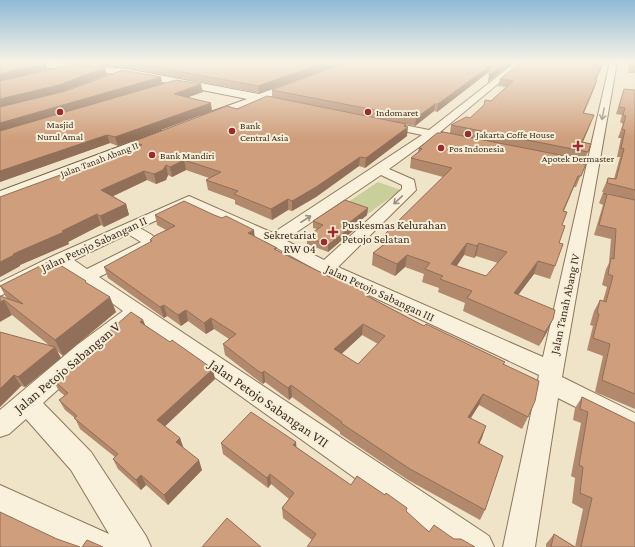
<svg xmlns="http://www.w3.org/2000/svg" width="635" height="547" font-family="'Crimson Pro',serif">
  <rect width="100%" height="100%" fill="#f0e4c8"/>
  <!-- green -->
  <polygon fill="#c9cf9b" points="378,182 401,190 369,213 345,204"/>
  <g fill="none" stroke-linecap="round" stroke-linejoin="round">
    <defs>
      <g id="street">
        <polygon points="44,62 60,62 44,66"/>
        <path d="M516,62H524L440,132L462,137L464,139L462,141L458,142L433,137L389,169L414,180L416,190L338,267L543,357L610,62H617L562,377L635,413V437L558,398L535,547H503L539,375L320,272L268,243L189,205L140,228L152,235L158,243L150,252L99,277L489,536L494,547H451L135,320L43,403L91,452L146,536L151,547H66L0,516V485L109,534L71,470L26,419L9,434L0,437V410L77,345L123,311L60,266L0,296V282L55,255L189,196L273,233L422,135L380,126L379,124L380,122L384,121L429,130ZM381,175L402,185V189L324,260L285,240ZM128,234L141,242L87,269L74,260Z"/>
      </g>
      <g id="secondary">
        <polygon points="13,62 44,62 127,69 259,94 347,62 359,62 206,122 202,121 200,118 202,115 247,99 127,75 17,65"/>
        <polygon points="161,131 166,132 168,135 166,138 0,202 0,191"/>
      </g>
    </defs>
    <!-- street casing -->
    <use href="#street" stroke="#8d765c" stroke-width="2"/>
    <!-- secondary casing -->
    <use href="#secondary" stroke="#6f573f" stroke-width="2"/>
    <!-- street -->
    <use href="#street" fill="#faf1dc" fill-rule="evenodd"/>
    <!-- secondary -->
    <use href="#secondary" fill="#faf1dc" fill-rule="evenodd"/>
  </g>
  <!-- wall -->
  <g fill="#b2896c" fill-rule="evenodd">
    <polygon points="0,62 48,69 10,79 105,68 107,75 62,92 13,104 161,77 162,83 203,92 187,97 212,111 118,146 110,143 0,182"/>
    <polygon points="60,62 344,62 259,93 127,68"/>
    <polygon points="514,62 488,82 490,71 437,112 434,111 415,126 293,102 406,127 407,136 365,168 359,166 316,197 292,211 288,210 272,220 235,204 235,200 208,190 206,180 209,178 186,170 172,177 168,175 166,180 156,184 147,180 113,196 126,204 129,215 104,227 101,225 68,242 69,244 20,265 20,266 0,277 87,167 133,149 132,142 272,97 272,90"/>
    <path d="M605,62L596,79L595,87L584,113L591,123L583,142L591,144L583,164L581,175L576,187H574L564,211L555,266L550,279L534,274L518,294L547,332L539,346L463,311L465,303L438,292L439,288L422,282L424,274L405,267L395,276L372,265L373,253L382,246L383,236L443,177L410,168L411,158L418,152L419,148L440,133H450L451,125L470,118L491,101L506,87L498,86L500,79ZM464,255L474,258L476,256L498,263L486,276L457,266Z"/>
    <polygon points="630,62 635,62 635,73 628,73"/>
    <polygon points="624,89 635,90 635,409 595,392 603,356 587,350 593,326 590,325 594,311 600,300 603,301 607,287 602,285 606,269 609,263 611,239 594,235 603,205 599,203 603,193 632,200 602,192 608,178 614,179 620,157 617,157 621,138 618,138 623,124 620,122 622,115 616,114"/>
    <polygon points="368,208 367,215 355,225 354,230 328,252 307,244 307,237 317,229 313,228 313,221"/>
    <path d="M155,215L254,237L277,250L370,297L424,326L505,362L504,364L528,417L522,429L479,405L471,418L482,438L479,444L485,510L480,520L408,480L340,434V432L292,397L289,400L265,382L263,384L260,382L225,355L223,344L229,339L214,329L206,334L188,321L181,326L167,316L164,318L108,278L104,267L151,242L150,240L166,230L157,225ZM362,335L378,344L358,364L341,354Z"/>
    <polygon points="87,283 116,312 63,356 57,351 61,358 25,387 21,386 0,407 0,332 50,346 12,315 0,296 7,299 0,286"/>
    <polygon points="143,320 145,325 215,379 165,426 180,438 183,448 202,470 168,505 146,485 141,490 118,469 113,459 115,457 80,429 75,418 65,410 59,400 65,396 59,391 53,380"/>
    <polygon points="582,397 635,423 635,547 546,547 546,544 554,534 575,547 583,509 572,503 575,478 571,476 581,423 573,420 575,408"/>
    <polygon points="296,442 296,447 351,485 406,512 429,532 454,539 312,540 283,518 282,508 289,499 271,484 268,488 223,454 221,443"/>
  </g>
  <!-- shaded-wall -->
  <g fill="#916f58">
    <polygon points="327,62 344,62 259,93 258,86"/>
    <polygon points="507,62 514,62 488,82 489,75"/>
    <polygon points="604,62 605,62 592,86 595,79"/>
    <polygon points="46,63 48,69 0,81 0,74"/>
    <polygon points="491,65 490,71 437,112 438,104"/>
    <polygon points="105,68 107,75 62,92 0,107 0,99"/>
    <polygon points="161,77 162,84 0,132 0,123"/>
    <polygon points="201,84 203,92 175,102 174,94"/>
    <polygon points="211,103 212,111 118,146 115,137"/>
    <polygon points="435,104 434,111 415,126 416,118"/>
    <polygon points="406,124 406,129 408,127 407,136 365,168 366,158"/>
    <polygon points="107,135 110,143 0,182 0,171"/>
    <polygon points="360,157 359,166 316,197 292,211 292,201"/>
    <polygon points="184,160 186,170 172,177 170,167"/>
    <polygon points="166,165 168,175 166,180 156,184 154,174"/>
    <polygon points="144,171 147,180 105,200 101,190"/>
    <polygon points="288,199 288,210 272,220 271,209"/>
    <polygon points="126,204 129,215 104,227 100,216"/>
    <polygon points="368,208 367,215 355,225 354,230 328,252 328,245 350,222"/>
    <polygon points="97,214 101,225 68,242 69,244 20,265 20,266 0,277 0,262 13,254"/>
    <polygon points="254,230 255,240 248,233"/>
    <polygon points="467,243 464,255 449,276 451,264"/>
    <polygon points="479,243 476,256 474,258 477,246"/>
    <polygon points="407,255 405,267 395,276 397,264"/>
    <polygon points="538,261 534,274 510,306 514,293"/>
    <polygon points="110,297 116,312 63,356 55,340"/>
    <polygon points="4,300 12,315 0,322 0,302"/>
    <polygon points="164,305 167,316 164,318 160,307"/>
    <polygon points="186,310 188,321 181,326 178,315"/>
    <polygon points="211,318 214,329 206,334 204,323"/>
    <polygon points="553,319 547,332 539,346 545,332"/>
    <polygon points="143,320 147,330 140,322"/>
    <polygon points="363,324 362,335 334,361 334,349"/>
    <polygon points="55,347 61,358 25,387 18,377"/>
    <polygon points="213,369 215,379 161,430 157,420"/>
    <polygon points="264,371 265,382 263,384 262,373"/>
    <polygon points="14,375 21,386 0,407 0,389"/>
    <polygon points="291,385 292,397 289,400 288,388"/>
    <polygon points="483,394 479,405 464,428 468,417"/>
    <polygon points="486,426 482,438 474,454 478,443"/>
    <polygon points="180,438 184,449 176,442"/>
    <polygon points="296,442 297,452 293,445"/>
    <polygon points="199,460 202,470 168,505 164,495"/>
    <polygon points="270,474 271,484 268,488 267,478"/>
    <polygon points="141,475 146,485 141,490 136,480"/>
  </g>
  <!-- building -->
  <g fill="#cf9f7d" stroke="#916f58" fill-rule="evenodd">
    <polygon points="0,62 32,62 46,63 0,74"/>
    <polygon points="128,62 327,62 258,86"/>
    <polygon points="348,62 507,62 489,75 491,65 438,104 435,104 416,118 272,90"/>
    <polygon points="521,62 604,62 595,79 597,80 583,113 594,115 582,142 591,144 588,152 451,125 466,117 470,118 484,105 485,100 491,101 513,81 500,79"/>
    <polygon points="631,62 635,62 635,67 630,66"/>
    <polygon points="69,65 105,68 59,85 0,99 0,81"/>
    <polygon points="123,70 161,77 0,123 0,107 66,91"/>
    <polygon points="176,80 201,84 174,94 211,103 115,137 107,135 0,171 0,131"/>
    <polygon points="624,89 635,90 635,190 607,183 608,178 616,179 624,149 621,148 625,130 622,129 626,116 623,115 625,108 619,107"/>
    <polygon points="267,96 406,124 404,126 408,127 366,158 360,157 316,187 292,201 288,199 271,209 234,194 238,191 206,180 221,172 184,160 170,167 166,165 163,170 154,174 144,171 101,190 126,204 100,216 97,214 62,231 64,232 13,254 14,255 0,262 0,197 19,190 85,166 87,167 142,145 132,142 227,106 237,109"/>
    <path d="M443,132L585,160L583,164H586L581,176H578L563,211L567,212L562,225L565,226L559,243L563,244L555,266L538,261L514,293L555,310L553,319L545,332L467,298L472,291L440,279L443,276L425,269L430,263L407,255L397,264L373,253L391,239L383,236L452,168L411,158L422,149L419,148L437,133H440ZM467,243L477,246L479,243L507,252L486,276L451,264Z"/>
    <polygon points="603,193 635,200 635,394 602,380 610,344 593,338 599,314 597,313 600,300 606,302 613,276 608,274 611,258 614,259 616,229 599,225 607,195"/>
    <polygon points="345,200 368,208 350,222 355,224 328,245 307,237 323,225 313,221"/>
    <path d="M184,201L214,215L222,218L226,216L254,230L248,233L277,248L274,249L330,277L334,274L370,293L367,296L424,326L426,324L505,362L503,364L539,381L535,401L528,417L483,394L468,417L486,426L478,443L503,456L485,510L410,469L341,423L342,422L291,385L288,388L264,371L262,373L258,371L223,344L236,334L211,318L204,323L186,310L178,315L164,305L160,307L104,267L152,241L150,240L154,236L175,226L155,215ZM363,324L385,336L358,364L334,349Z"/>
    <polygon points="52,260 86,281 85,282 110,297 55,340 4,300 0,302 0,296 23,304 0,286"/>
    <polygon points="131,312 143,320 140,322 170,342 172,340 213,369 157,420 180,438 176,442 199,460 164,495 141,475 136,480 113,459 118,454 74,418 77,416 59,400 68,393 53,380"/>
    <polygon points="0,332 55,347 18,377 14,375 0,389"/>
    <polygon points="582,397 635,423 635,547 581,547 592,498 580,493 583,467 579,465 588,412 580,409"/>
    <polygon points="251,412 296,442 293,445 351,485 357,476 385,495 386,493 407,508 406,511 429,532 434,525 454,539 461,539 475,547 307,547 316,534 282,508 294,493 270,474 267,478 221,443"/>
    <polygon points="0,512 57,539 80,547 0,547"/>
    <polygon points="227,518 261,547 202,547"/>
    <polygon points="554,534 575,547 551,547"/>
    <polygon points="87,540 103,547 82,547"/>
  </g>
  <!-- one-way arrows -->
  <defs><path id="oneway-shaft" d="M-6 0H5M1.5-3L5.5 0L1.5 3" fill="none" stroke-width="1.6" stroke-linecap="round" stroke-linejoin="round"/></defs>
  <g stroke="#9c907e">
    <use href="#oneway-shaft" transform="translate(603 114) rotate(101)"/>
    <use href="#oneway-shaft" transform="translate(398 200) rotate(137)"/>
    <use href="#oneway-shaft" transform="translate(306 219) rotate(-33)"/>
  </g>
  <!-- sky -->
  <linearGradient id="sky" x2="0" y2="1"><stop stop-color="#8fbad6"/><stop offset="0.45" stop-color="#f8f3e6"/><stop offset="1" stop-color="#f8f3e6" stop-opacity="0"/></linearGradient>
  <rect width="635" height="138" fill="url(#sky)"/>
  <!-- markers -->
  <g fill="#9e2a2b" stroke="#f7eed8" stroke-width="1.5">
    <circle cx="60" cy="112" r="4"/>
    <circle cx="368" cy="112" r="4"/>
    <circle cx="232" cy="131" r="4"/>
    <circle cx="468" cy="134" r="4"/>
    <path d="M576 140h4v4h4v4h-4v4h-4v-4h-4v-4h4z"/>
    <circle cx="441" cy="148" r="4"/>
    <circle cx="152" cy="155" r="4"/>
    <path d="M331 226h4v4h4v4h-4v4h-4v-4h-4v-4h4z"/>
    <circle cx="324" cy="242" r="4"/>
  </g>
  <g text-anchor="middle" stroke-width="4" stroke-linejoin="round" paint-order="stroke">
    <!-- far-poi labels -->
    <g font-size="10" fill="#3d2e20" stroke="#f7eed8" text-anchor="start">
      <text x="376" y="116">Indomaret</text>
      <text x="60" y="128" text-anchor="middle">Masjid<tspan x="60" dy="12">Nurul Amal</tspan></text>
      <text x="240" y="129">Bank<tspan x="240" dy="12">Central Asia</tspan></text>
      <text x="476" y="138">Jakarta Coffe House</text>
      <text x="449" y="152">Pos Indonesia</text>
      <text x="160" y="159">Bank Mandiri</text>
      <text x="578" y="162" text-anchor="middle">Apotek Dermaster</text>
    </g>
    <!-- far-street labels -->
    <g font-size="10" fill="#3d2e20" stroke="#f7eed8">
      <text transform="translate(99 159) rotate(-21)" y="4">Jalan Tanah Abang II</text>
    </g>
    <!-- poi labels -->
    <g font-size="12" fill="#3d2e20" stroke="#f7eed8" text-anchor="start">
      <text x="342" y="229">Puskesmas Kelurahan<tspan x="342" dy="14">Petojo Selatan</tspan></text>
      <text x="316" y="239" text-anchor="end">Sekretariat<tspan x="316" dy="14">RW 04</tspan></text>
    </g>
    <!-- street labels -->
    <g font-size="12" fill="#3d2e20" stroke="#f7eed8">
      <text transform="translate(94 244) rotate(-25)" y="4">Jalan Petojo Sabangan II</text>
      <text transform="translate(380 293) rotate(25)" y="4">Jalan Petojo Sabangan III</text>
      <text transform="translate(565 304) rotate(-78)" y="4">Jalan Tanah Abang IV</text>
    </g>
    <!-- near-street labels -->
    <g font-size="14" fill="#3d2e20" stroke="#f7eed8">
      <text transform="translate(67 367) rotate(-40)" y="5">Jalan Petojo Sabangan V</text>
      <text transform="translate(269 403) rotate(35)" y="5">Jalan Petojo Sabangan VII</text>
    </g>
  </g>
</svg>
